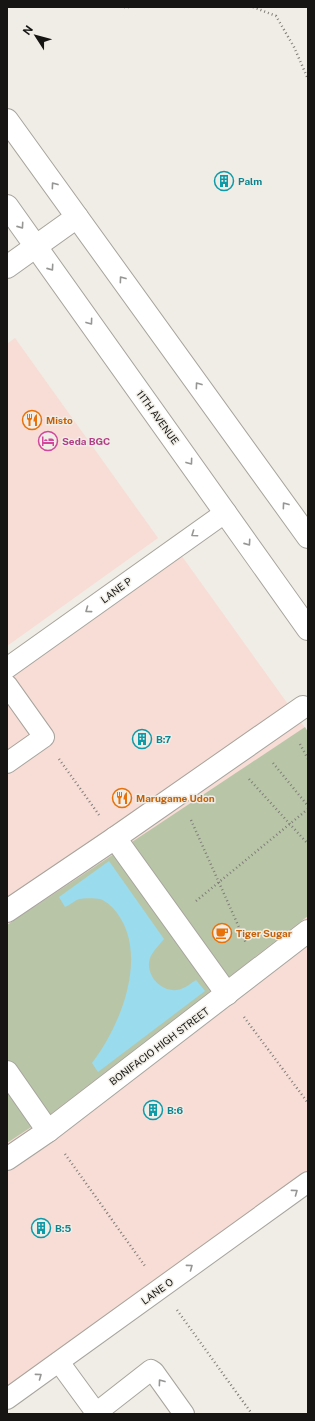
<svg xmlns="http://www.w3.org/2000/svg" width="315" height="1421" font-family="'Public Sans',sans-serif">
  <rect width="100%" height="100%" fill="#f0ede6"/>
  <!-- commercial -->
  <g fill="#f7ddd6">
    <polygon points="15,338 158,538 7,646 7,344"/>
    <polygon points="179,552 308,732 308,1173 7,1390 7,675"/>
  </g>
  <!-- green -->
  <polygon fill="#b8c6a7" points="305,727 308,732 308,916 48,1116 7,1143 7,925"/>
  <!-- water -->
  <path fill="#9adbee" d="M109,861L164,939C160,944 155,949 152,954C142,970 158,992 177,990C184,989 190,984 196,980L205,991L98,1072L92,1063C122,1024 151,950 113,908C110,905 104,900 100,899C95,898 84,898 79,899C74,901 70,905 65,907L59,897Z"/>
  <g fill="none" stroke-linecap="round" stroke-linejoin="round">
    <defs>
      <g id="lane">
        <polyline points="7,668 226,512"/>
        <polyline points="7,685 44,737 7,763"/>
        <polyline points="59,1362 97,1414"/>
        <polyline points="7,1399 308,1182"/>
        <polyline points="96,1413 151,1370 154,1372 184,1414"/>
      </g>
      <g id="street">
        <polyline points="7,120 308,537"/>
        <polyline points="7,206 308,629"/>
        <polyline points="7,267 77,217"/>
        <polyline points="115,838 227,994"/>
        <polyline points="7,911 115,838 303,707"/>
        <polyline points="7,1072 48,1131"/>
        <polyline points="7,1159 48,1131 308,931"/>
      </g>
    </defs>
    <!-- lane casing -->
    <use href="#lane" stroke="#a7a49d" stroke-width="22"/>
    <!-- street casing -->
    <use href="#street" stroke="#a7a49d" stroke-width="24"/>
    <!-- path -->
    <g stroke="#7f7d78" stroke-width="2.5" stroke-dasharray="1 3" stroke-linecap="butt">
      <polyline points="124,7 130,7"/>
      <polyline points="253,7 276,16 294,47 308,79"/>
      <polyline points="300,744 308,759"/>
      <polyline points="59,759 99,815"/>
      <polyline points="273,763 308,806"/>
      <polyline points="249,779 308,844"/>
      <polyline points="191,820 246,943"/>
      <polyline points="196,901 308,809"/>
      <polyline points="244,1017 308,1103"/>
      <polyline points="65,1154 145,1266"/>
      <polyline points="177,1310 252,1414"/>
    </g>
    <!-- lane -->
    <use href="#lane" stroke="#fff" stroke-width="20"/>
    <!-- street -->
    <use href="#street" stroke="#fff" stroke-width="22"/>
  </g>
  <!-- one-way arrows -->
  <defs><path id="oneway-chevron" d="M-2-3.5L2.5 0L-2 3.5" fill="none" stroke-width="1.6" stroke-linecap="round" stroke-linejoin="round"/></defs>
  <g stroke="#969695">
    <use href="#oneway-chevron" transform="translate(54 185) rotate(-126)"/>
    <use href="#oneway-chevron" transform="translate(21 226) rotate(55)"/>
    <use href="#oneway-chevron" transform="translate(51 268) rotate(55)"/>
    <use href="#oneway-chevron" transform="translate(122 279) rotate(-126)"/>
    <use href="#oneway-chevron" transform="translate(90 322) rotate(54)"/>
    <use href="#oneway-chevron" transform="translate(198 385) rotate(-126)"/>
    <use href="#oneway-chevron" transform="translate(190 462) rotate(54)"/>
    <use href="#oneway-chevron" transform="translate(285 505) rotate(-126)"/>
    <use href="#oneway-chevron" transform="translate(194 534) rotate(145)"/>
    <use href="#oneway-chevron" transform="translate(248 543) rotate(55)"/>
    <use href="#oneway-chevron" transform="translate(88 610) rotate(144)"/>
    <use href="#oneway-chevron" transform="translate(295 1192) rotate(-36)"/>
    <use href="#oneway-chevron" transform="translate(190 1267) rotate(-36)"/>
    <use href="#oneway-chevron" transform="translate(39 1376) rotate(-36)"/>
    <use href="#oneway-chevron" transform="translate(161 1382) rotate(-126)"/>
  </g>
  <!-- icons -->
  <defs>
    <symbol id="building-ring" viewBox="-11 -11 22 22"><circle r="9.5" fill="#f0ede6" stroke="#0f9aa8" stroke-width="1.5"/><path d="M-4-6H4V6H1V3H-1V6H-4ZM-2.5-4.3h1.7v1.8h-1.7ZM.8-4.3h1.7v1.8H.8ZM-2.5-1h1.7V.8h-1.7ZM.8-1h1.7V.8H.8Z" fill="#0f9aa8"/></symbol>
    <symbol id="restaurant-ring" viewBox="-11 -11 22 22"><circle r="9.5" fill="#f0ede6" stroke="#e8710a" stroke-width="1.5"/><path d="M-5-6h1v4h1v-4h1v4h1v-4h1v5L-1.5 .5V6h-2V.5L-5-1ZM5-6V6H3V1.5H1.5Q1.5-4 5-6Z" fill="#e8710a"/></symbol>
    <symbol id="hotel-ring" viewBox="-11 -11 22 22"><circle r="9.5" fill="#f0ede6" stroke="#d1479c" stroke-width="1.5"/><path d="M-6-4.5h1.5V1H6V5H4.5V3h-9V5H-6ZM-4 0a1.8 1.8 0 1 1 3.6 0ZM.5 0V-2.5h3Q6-2.5 6 0Z" fill="#d1479c"/></symbol>
    <symbol id="cafe-ring" viewBox="-11 -11 22 22"><circle r="9.5" fill="#f0ede6" stroke="#e8710a" stroke-width="1.5"/><path d="M-5.5-4.5H6V0H3Q3 3.5 0 3.5H-2.5Q-5.5 3.5-5.5 0ZM3-3.2v2h1.7v-2ZM-6 4.5H4V6H-6Z" fill="#e8710a"/></symbol>
  </defs>
  <g fill-rule="evenodd">
    <use href="#building-ring" x="213" y="170" width="22" height="22"/>
    <use href="#restaurant-ring" x="21" y="409" width="22" height="22"/>
    <use href="#hotel-ring" x="37" y="430" width="22" height="22"/>
    <use href="#building-ring" x="131" y="728" width="22" height="22"/>
    <use href="#restaurant-ring" x="111" y="787" width="22" height="22"/>
    <use href="#cafe-ring" x="211" y="922" width="22" height="22"/>
    <use href="#building-ring" x="142" y="1099" width="22" height="22"/>
    <use href="#building-ring" x="30" y="1217" width="22" height="22"/>
  </g>
  <g text-anchor="middle" stroke-width="3" stroke-linejoin="round" paint-order="stroke">
    <!-- culture labels -->
    <g font-size="10" font-weight="bold" fill="#0d838f" stroke="#f0ede6" text-anchor="start">
      <text x="238" y="185">Palm</text>
      <text x="156" y="743">B:7</text>
      <text x="167" y="1114">B:6</text>
      <text x="55" y="1232">B:5</text>
    </g>
    <!-- street labels -->
    <g font-size="10" fill="#161513" stroke="#f0ede6">
      <text transform="translate(158 417) rotate(54)" y="4">11TH AVENUE</text>
      <text transform="translate(116 590) rotate(-36)" y="4">LANE P</text>
      <text transform="translate(159 1046) rotate(-37)" y="4">BONIFACIO HIGH STREET</text>
      <text transform="translate(157 1291) rotate(-36)" y="4">LANE O</text>
    </g>
    <!-- food labels -->
    <g font-size="10" font-weight="bold" fill="#c56008" stroke="#f0ede6" text-anchor="start">
      <text x="46" y="424">Misto</text>
      <text x="136" y="802">Marugame Udon</text>
      <text x="236" y="937">Tiger Sugar</text>
    </g>
    <!-- hotel labels -->
    <g font-size="10" font-weight="bold" fill="#b23c85" stroke="#f0ede6" text-anchor="start">
      <text x="62" y="445">Seda BGC</text>
    </g>
  </g>
  <!-- border -->
  <rect width="315" height="1421" fill="none" stroke="#161513" stroke-width="16"/>
  <!-- north arrow -->
  <g transform="translate(36 36) rotate(306)" stroke="#f0ede6" stroke-width="3" paint-order="stroke">
  <path d="M0-3L7 15L0 10L-7 15Z" fill="#161513"/>
  <text y="-6" font-size="11" font-weight="bold" text-anchor="middle" fill="#161513">N</text>
  </g>
</svg>
